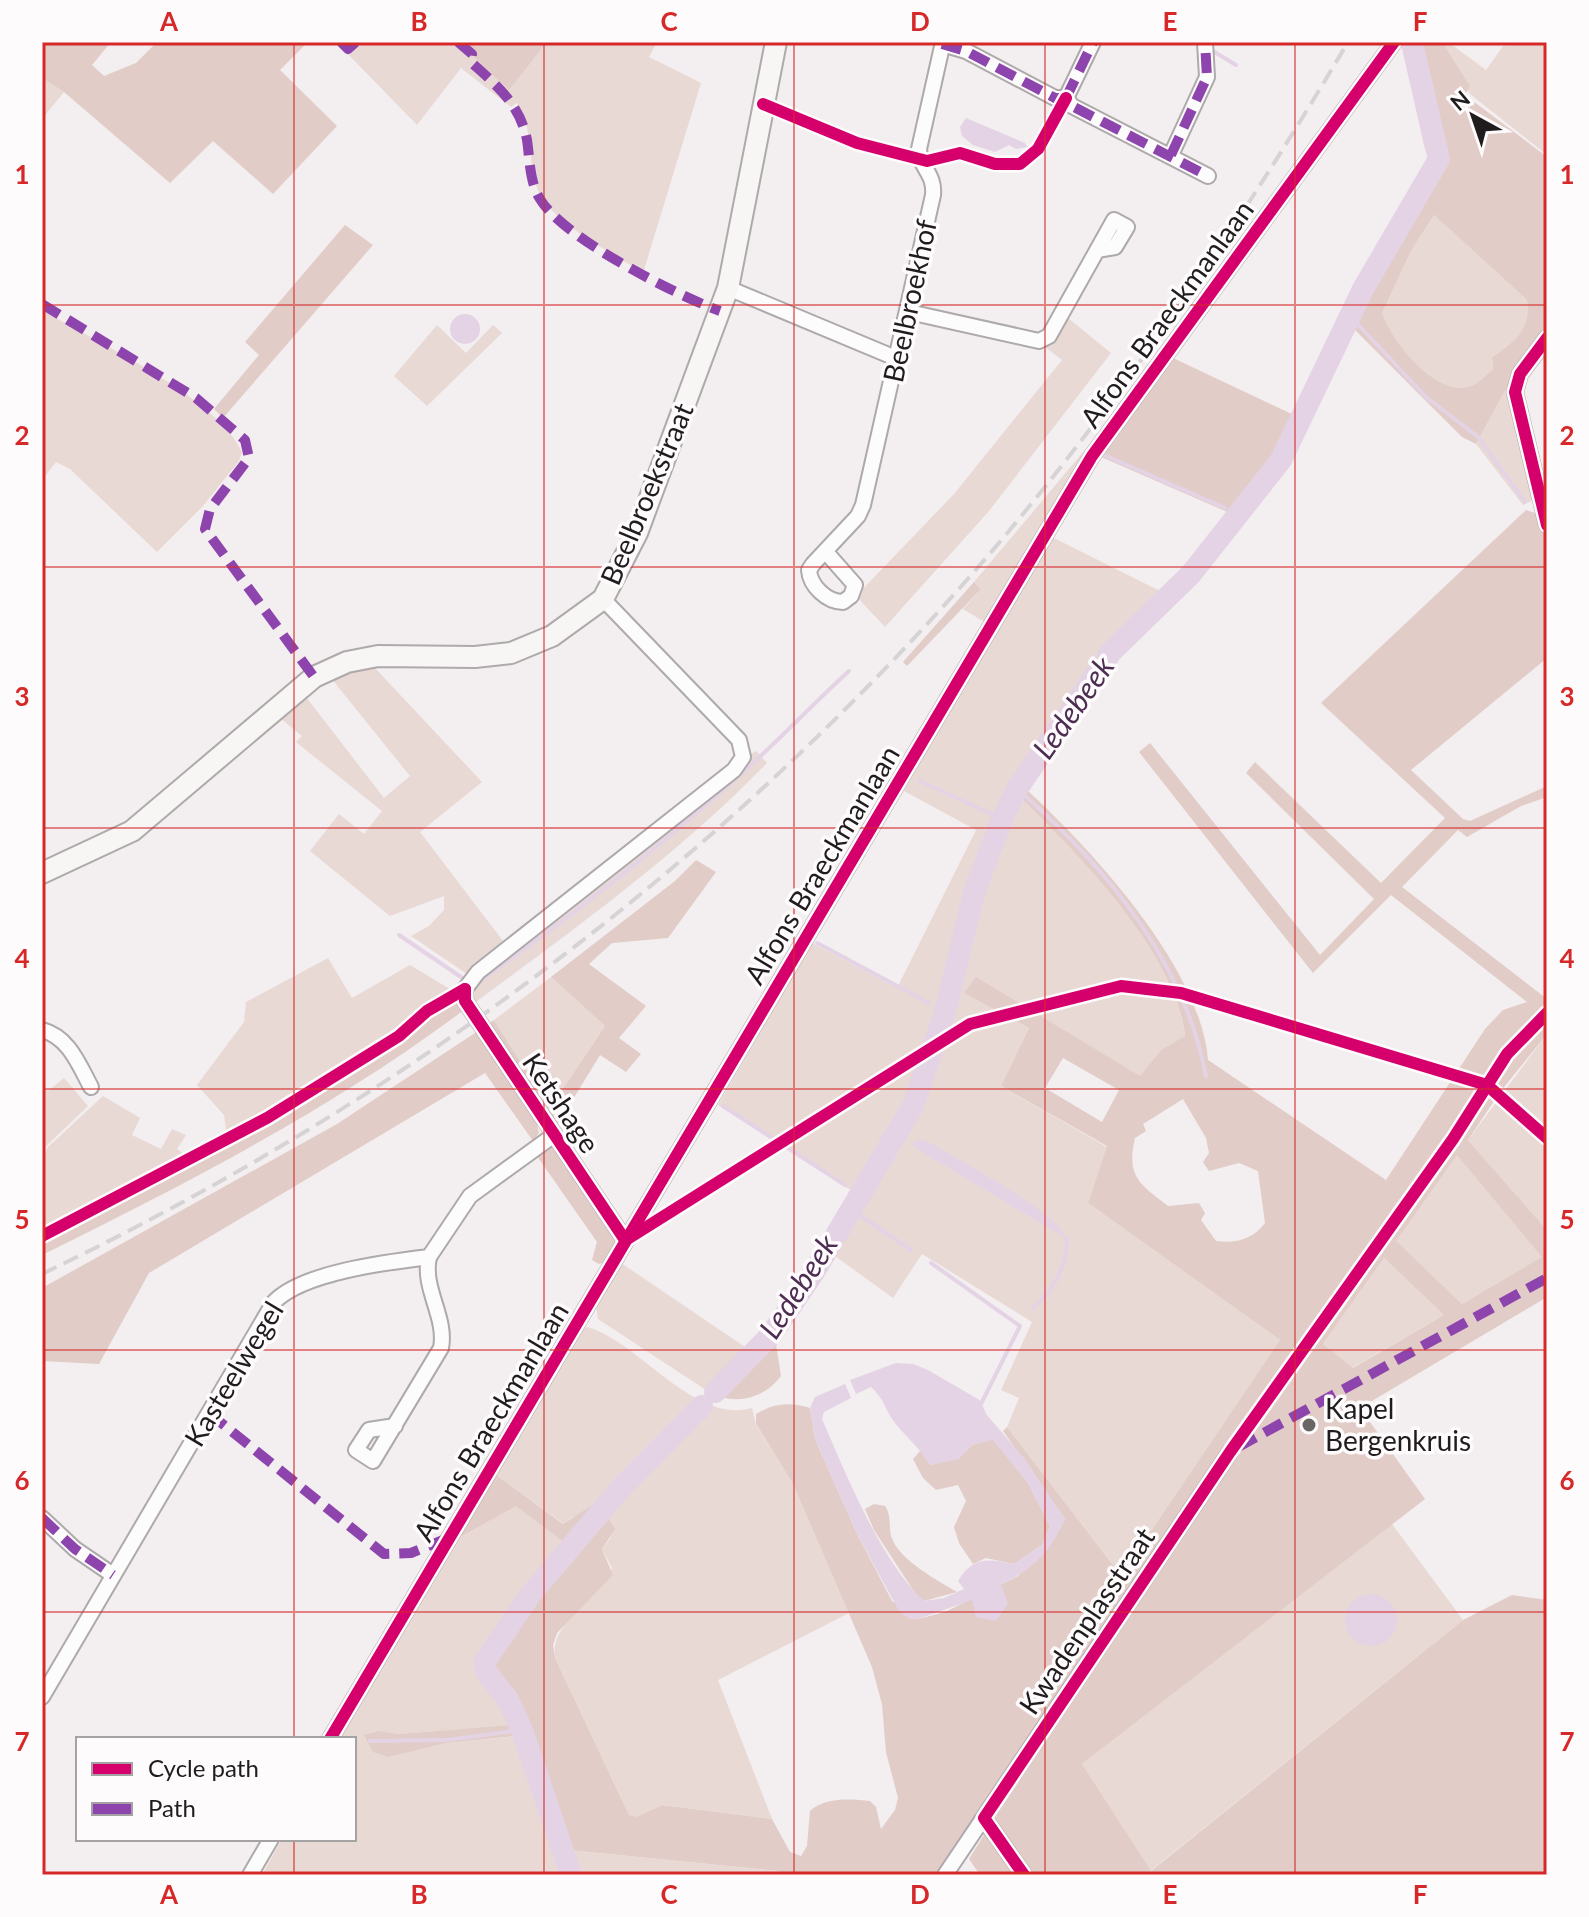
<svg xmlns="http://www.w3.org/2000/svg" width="1589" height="1917" font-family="Lato,sans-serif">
  <rect width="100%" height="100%" fill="#f3eeef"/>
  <!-- green -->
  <g fill="#e9d9d5">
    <path d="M351,42H458L509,89L547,42H657L649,57L701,83L643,273C613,253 549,222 537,188C527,158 535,135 517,103L511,107L461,68L417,125L343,49Z"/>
    <polygon points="1401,42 1408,42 1430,137 1423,141"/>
    <polygon points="1442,42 1448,42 1486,70 1503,46 1547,42 1547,155 1470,94"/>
    <polygon points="42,78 64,92 42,119"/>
    <path d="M1434,215L1527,300C1531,329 1515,342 1492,357L1493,369C1487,374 1480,382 1473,385C1438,401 1392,341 1382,313L1411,251Z"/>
    <path d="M42,310C96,342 216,396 242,452L239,461L202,507L157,552L70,469L56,462L42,480Z"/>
    <polygon points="1068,318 1111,353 989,511 885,627 856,596 954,494 1062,360 1045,347"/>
    <polygon points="437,325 466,353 493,325 502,333 427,406 394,376"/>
    <polygon points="1509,383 1533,500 1523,505 1476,444"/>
    <polygon points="1084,451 1087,454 986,623 963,609 981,589 974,582"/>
    <polygon points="1050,536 1164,593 1107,649 995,814 958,933 932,1043 889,1144 852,1191 718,1105 812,943 897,988 976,830 904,791"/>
    <polygon points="373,666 482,782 420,832 506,945 467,974 411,936 429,926 444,910 444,896 390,916 310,851 339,814 364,834 382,811 296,742 302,736 280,718 306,697 384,798 410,776 331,678"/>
    <path d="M756,751L767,763C679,854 577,927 476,1002L472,1000L471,985L626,866L739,771L746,757Z"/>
    <path d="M1022,799C1080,856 1176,954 1185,1037L1161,1050L1140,1077L976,978L965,993L1029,1028L1001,1086L1107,1147L1088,1203L1280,1340L1121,1577L1007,1427L1019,1398L1001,1390L1032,1322L922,1254L893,1298L835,1256L910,1132L938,1066L959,992L980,895Z"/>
    <path d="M328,958L352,998L410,965L453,991C432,1005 415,1022 394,1035C280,1108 163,1174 42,1234V1157L48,1147L103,1096L140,1118L132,1135L161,1149L172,1129L186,1135L177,1149L188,1157L226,1129L224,1115L197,1085L244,1022L246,1002Z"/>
    <polygon points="551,977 605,1026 550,1108 494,1020"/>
    <polygon points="1547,1034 1547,1230 1468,1140"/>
    <polygon points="64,1078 88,1106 42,1150 42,1088 48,1091"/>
    <polygon points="1457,1154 1543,1257 1462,1304 1395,1241"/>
    <polygon points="1384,1258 1444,1315 1352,1368 1323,1344"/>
    <polygon points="621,1263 748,1349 709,1392 598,1319 596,1306"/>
    <path d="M587,1327C639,1341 694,1425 752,1408L756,1425L793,1484L849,1613L718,1680L772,1819L663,1805L636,1818L629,1815L555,1658C549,1621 599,1602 612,1568L602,1549L611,1537L572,1517L564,1524L495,1474L582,1329Z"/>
    <polygon points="516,1505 565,1542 512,1610 483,1676 503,1702 515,1726 399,1734 379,1731 389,1757 447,1743 517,1736 557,1856 568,1850 778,1871 782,1875 262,1875 282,1839 354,1839 354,1739 339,1739 460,1537"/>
    <polygon points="1392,1524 1463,1620 1150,1871 1082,1764"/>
  </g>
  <!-- forest -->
  <g fill="#e1ccc7" fill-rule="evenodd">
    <polygon points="42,42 111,42 92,65 104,76 136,63 157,42 308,42 280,70 337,126 273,194 213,141 170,183 64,92 42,78"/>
    <polygon points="458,42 547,42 509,90"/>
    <path d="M1409,42H1442L1470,86L1465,95L1547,157V327L1520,363L1476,444L1462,437L1343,318L1357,287L1430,165L1423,141L1430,137ZM1434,215L1527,300C1531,329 1515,342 1492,357L1493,369C1487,374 1480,382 1473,385C1438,401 1392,341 1382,313L1411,251Z"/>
    <polygon points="345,225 373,245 223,418 214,409 259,355 245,342"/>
    <polygon points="1173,358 1298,417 1263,480 1232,514 1099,456"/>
    <path d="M1526,510L1538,514L1547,542V658L1411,770L1463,819L1470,821L1547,786V797L1521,806L1467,837L1458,830L1402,887L1547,999V1034L1500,1092L1468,1140L1547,1230V1297L1360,1408L1425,1499L1082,1764L1151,1871L1463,1620L1512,1595L1547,1600V1875H980L969,1859L984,1835L970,1826L937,1875H782L778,1871L569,1850L557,1857L516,1736L447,1743L389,1757L373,1752L364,1735L379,1731L399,1734L514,1725C504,1703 484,1685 480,1661L512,1610L564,1542L516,1506L460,1537L495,1474L563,1524L591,1506L609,1519L615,1529L602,1549L613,1575L557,1633L553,1645L555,1658L629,1815L637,1817L662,1805L772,1819L790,1852L801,1856L807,1846L810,1811C826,1797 850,1799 870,1801L876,1807L881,1829L895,1810L898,1798L886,1752L882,1704L872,1667L793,1484L756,1424V1414C775,1403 789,1402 810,1408L815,1439L858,1536L892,1601L918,1619L945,1612L1018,1576L1065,1519L1003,1431L1007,1427L1121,1576L1280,1340L1088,1203L1107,1146L1001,1086L1029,1028L964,993L976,977L1140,1076L1161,1050L1185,1036C1176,954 1080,856 1022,799L1027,790C1092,850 1201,968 1208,1060L1386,1180L1485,1029L1503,1010L1527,1002L1391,895L1313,973L1139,752L1150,743L1320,955L1374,899L1246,773L1255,762L1381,883L1445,818L1321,703ZM1063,1058L1119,1090L1102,1122L1045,1088ZM1183,1099L1206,1138L1209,1153L1203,1162L1209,1171L1239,1163L1258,1171L1265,1223C1253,1239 1236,1244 1216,1241L1201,1220L1205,1213L1199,1203L1168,1206C1140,1184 1126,1177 1135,1138L1146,1131L1143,1124ZM1457,1155L1542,1257L1462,1304L1396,1241ZM1384,1258L1444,1315L1353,1368L1323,1344Z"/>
    <polygon points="974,582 981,589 907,666 903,662"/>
    <polygon points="696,860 716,872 668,938 612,943 589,964 646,1006 619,1038 641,1054 626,1072 600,1055 556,1127 486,1025 494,1020 550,1108 605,1026 551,977 675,881"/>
    <path d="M458,1003L464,1010C333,1108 188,1183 42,1255V1240L270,1119L403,1038L430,1013Z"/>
    <polygon points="478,1031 534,1112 539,1133 533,1141 485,1073 149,1273 99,1364 42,1361 42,1288 337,1124"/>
    <polygon points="553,1145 618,1239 605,1262 599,1264 592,1260 597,1242 537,1156"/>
    <path d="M863,1181L873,1189L835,1256L775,1338L781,1376C764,1399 735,1406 709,1392L767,1331L812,1263L849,1196Z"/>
    <polygon points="993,1439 1028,1483 1050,1526 1042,1545 1014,1564 986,1558 973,1564 959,1543 954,1527 966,1501 958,1485 936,1490 923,1478 913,1459 921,1450 930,1465 959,1458 972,1445"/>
    <path d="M874,1504L885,1506C893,1518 887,1529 893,1541C903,1562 937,1580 957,1592L924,1601L915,1593L874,1530L865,1509Z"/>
  </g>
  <!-- water -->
  <g fill="#e4d3e5">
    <polygon points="966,118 1025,143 1027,147 1016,149 1009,145 995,152 973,145 962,136 960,127"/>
    <circle cx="465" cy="329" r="15"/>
    <path d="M917,1140L927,1141C954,1157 1060,1214 1066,1238L920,1151L912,1144Z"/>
    <path d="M896,1363L913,1364L928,1370L981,1401L986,1414L1025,1459L1065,1519C1050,1552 1034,1569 1001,1584L1008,1604L996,1621L976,1617L972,1600L918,1619H909L899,1611L858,1536L815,1439L810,1408L815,1397L845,1384L851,1398L824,1412L822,1419C845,1472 881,1562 924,1601L944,1598L964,1589L958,1581C973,1556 989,1559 1014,1564L1042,1545L1050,1526L1028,1483L993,1440L972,1445L959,1459L930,1465C920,1448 907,1438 895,1423C886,1412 884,1398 871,1387L856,1394L850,1380Z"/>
    <circle cx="1371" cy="1620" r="26"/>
  </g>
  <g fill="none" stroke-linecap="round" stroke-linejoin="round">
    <!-- stream -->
    <g stroke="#e4d3e5" stroke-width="4">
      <polyline points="1208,48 1236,65"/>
      <polyline points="1350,316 1426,397 1478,437 1525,502"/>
      <polyline points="1104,455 1225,508"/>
      <polyline points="1234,513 1239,515"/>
      <polyline points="920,781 1002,819"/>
      <path d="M1017,789C1104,864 1184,961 1206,1076"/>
      <polyline points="399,935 461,977"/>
      <polyline points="817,943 929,1003"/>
      <path d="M477,983C573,916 665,843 752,764C785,734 816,701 849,671"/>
      <polyline points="723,1106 845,1185"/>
      <polyline points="852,1210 911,1250"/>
      <polyline points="931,1263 1020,1326 980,1406"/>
      <path d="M1033,1308C1052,1292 1070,1263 1066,1238"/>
      <polyline points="370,1741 447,1740 522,1730"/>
    </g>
    <!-- river -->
    <g stroke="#e4d3e5" stroke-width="22">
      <polyline points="715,1392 771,1335 814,1272 913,1106 945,1012 974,893 1002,819 1017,789 1111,652 1191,574 1281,460 1363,289 1439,159 1412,43"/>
      <polyline points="571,1875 522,1730 508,1700 487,1673 484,1663 530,1595 620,1489 702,1406"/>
    </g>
    <defs>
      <g id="street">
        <polyline points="942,44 966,51 1055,98 1066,98 1072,106 1208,176"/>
        <polyline points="1066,98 1093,42"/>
        <polyline points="1171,155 1207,77 1205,42"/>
        <polyline points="728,288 898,359"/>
        <polyline points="909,312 1039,341 1049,336 1114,220 1127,227 1115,247 1097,250"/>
        <polyline points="1547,338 1520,374 1515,392 1547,525"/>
        <path d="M825,551L855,585L851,596L843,602C827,602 810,586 809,570L813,564L858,516L863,505L933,195C935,173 920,169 919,149L943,42"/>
        <polyline points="603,599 739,740 743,757 734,770 478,972 465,989 465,1001 625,1240"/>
        <path d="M42,1030C69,1037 79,1065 91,1087"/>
        <path d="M395,1426L369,1430L356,1450L373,1461L441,1348C447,1317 422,1289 429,1257"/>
        <polyline points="42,1518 75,1549 113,1575"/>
        <path d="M42,1697L274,1302C303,1272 388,1262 429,1257L470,1196L554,1135"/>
        <polyline points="330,1739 1092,456 1394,42"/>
        <polyline points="984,1818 1024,1875"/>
        <polyline points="250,1875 271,1839"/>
        <polyline points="945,1875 1230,1452"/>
      </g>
      <polyline id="secondary" points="42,873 132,831 314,677 347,662 378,656 475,657 511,653 552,636 603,599 637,533 728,288 776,42"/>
    </defs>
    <!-- street casing -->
    <use href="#street" stroke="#aea9aa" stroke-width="18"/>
    <!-- secondary casing -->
    <use href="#secondary" stroke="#aea9aa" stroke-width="24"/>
    <!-- street -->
    <use href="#street" stroke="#fdfcfd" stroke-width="14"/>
    <!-- secondary -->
    <use href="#secondary" stroke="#f8f5f5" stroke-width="20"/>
    <!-- rail -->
    <path stroke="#d5d3d4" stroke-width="4" stroke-dasharray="16 8" stroke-linecap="butt" d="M42,1274C412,1097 745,845 1009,531C1136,378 1247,213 1348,42"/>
    <!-- quiet -->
    <g stroke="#8e44ad" stroke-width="10" stroke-dasharray="20 10" stroke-linecap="butt">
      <polyline points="341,42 348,49 356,42"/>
      <path d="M458,42L472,54L471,62C497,86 520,104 527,140C530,159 529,181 540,199C563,238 676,295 720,311"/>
      <polyline points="942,44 966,51 1055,98 1066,98 1072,106 1208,176"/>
      <polyline points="1066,98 1093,42"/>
      <polyline points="1171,155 1207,77 1205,42"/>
      <polyline points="42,304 196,398 245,440 249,458 210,509 205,529 314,677"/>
      <polyline points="209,1413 384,1554 411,1553 448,1538"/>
      <polyline points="1238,1447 1547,1278"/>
      <polyline points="42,1518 75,1549 113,1575"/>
    </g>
    <defs>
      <g id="cycleway">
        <polyline points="763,104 857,143 927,161 960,153 995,164 1020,164 1038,149 1066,98"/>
        <polyline points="1547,338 1520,374 1515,392 1547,525"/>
        <polyline points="465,989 465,1001 625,1240"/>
        <polyline points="42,1236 267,1118 399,1036 427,1011 465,989"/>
        <polyline points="629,1238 970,1024 1121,986 1181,993 1487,1085 1547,1138"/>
        <polyline points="330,1739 1092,456 1394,42"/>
        <polyline points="1024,1875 984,1818 1230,1452 1453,1139 1507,1054 1547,1013"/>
      </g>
    </defs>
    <!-- cycleway casing -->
    <use href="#cycleway" stroke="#fefbfc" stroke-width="17"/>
    <!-- cycleway -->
    <use href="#cycleway" stroke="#d6006c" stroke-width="12"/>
  </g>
  <!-- grid -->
  <path fill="none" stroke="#d62828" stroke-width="2" stroke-opacity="0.55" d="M294,42V1739M544,42V1875M794,42V1875M1045,42V1875M1295,42V1875M42,305H1547M42,567H1547M42,828H1547M42,1089H1547M42,1350H1547M42,1612H1547M294,1839V1875"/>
  <!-- markers -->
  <circle fill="#6a6666" stroke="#fefbfc" stroke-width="3" cx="1309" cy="1425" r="8"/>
  <g text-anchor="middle" stroke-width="7" stroke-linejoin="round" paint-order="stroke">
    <!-- street labels -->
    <g font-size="28" fill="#201c1d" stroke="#fefbfc">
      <text transform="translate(910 301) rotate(-78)" y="10">Beelbroekhof</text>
      <text transform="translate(1167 314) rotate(-54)" y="10">Alfons Braeckmanlaan</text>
      <text transform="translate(647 494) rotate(-67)" y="10">Beelbroekstraat</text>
      <text transform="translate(822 865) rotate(-59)" y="10">Alfons Braeckmanlaan</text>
      <text transform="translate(561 1103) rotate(56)" y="10">Ketshage</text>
      <text transform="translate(234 1374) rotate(-59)" y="10">Kasteelwegel</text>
      <text transform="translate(491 1422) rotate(-59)" y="10">Alfons Braeckmanlaan</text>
      <text transform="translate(1087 1621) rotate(-56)" y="10">Kwadenplasstraat</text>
    </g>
    <!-- poi labels -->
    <g font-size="28" fill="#201c1d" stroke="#fefbfc" text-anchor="start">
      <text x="1325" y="1419">Kapel<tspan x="1325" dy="32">Bergenkruis</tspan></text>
    </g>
    <!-- water labels -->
    <g font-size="30" font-style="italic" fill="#4d2e52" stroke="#fefbfc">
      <text transform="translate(1074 708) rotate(-55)" y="10">Ledebeek</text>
      <text transform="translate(799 1287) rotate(-57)" y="10">Ledebeek</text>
    </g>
  </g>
  <!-- border -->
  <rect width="1589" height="1917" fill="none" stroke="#fefbfc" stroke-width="88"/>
  <!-- legend -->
  <rect x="76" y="1737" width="280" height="104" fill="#fefbfc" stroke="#a5a2a3" stroke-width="2"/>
  <rect x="92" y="1763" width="40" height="12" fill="#d6006c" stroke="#a5a2a3" stroke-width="2"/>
  <text x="148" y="1777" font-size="24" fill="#201c1d">Cycle path</text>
  <rect x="92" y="1803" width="40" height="12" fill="#8e44ad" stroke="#a5a2a3" stroke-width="2"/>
  <text x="148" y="1817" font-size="24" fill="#201c1d">Path</text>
  <!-- north arrow -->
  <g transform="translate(1473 116) rotate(320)" stroke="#fefbfc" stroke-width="6" paint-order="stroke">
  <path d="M0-6L14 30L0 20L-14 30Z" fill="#201c1d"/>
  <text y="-12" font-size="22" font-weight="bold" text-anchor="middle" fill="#201c1d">N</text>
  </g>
  <rect x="44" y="44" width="1501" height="1829" fill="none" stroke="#d62828" stroke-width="3"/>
  <g font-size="26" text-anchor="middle" font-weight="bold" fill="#d62828">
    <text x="169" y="31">A</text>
    <text x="419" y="31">B</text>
    <text x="669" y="31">C</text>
    <text x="920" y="31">D</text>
    <text x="1170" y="31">E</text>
    <text x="1420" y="31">F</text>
    <text x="22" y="184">1</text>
    <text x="1567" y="184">1</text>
    <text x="22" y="445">2</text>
    <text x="1567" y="445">2</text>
    <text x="22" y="706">3</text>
    <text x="1567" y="706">3</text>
    <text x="22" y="968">4</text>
    <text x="1567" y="968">4</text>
    <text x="22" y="1229">5</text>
    <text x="1567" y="1229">5</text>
    <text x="22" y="1490">6</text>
    <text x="1567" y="1490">6</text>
    <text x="22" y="1751">7</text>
    <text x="1567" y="1751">7</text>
    <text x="169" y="1904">A</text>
    <text x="419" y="1904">B</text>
    <text x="669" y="1904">C</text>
    <text x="920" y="1904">D</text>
    <text x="1170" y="1904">E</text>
    <text x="1420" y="1904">F</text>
  </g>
</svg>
